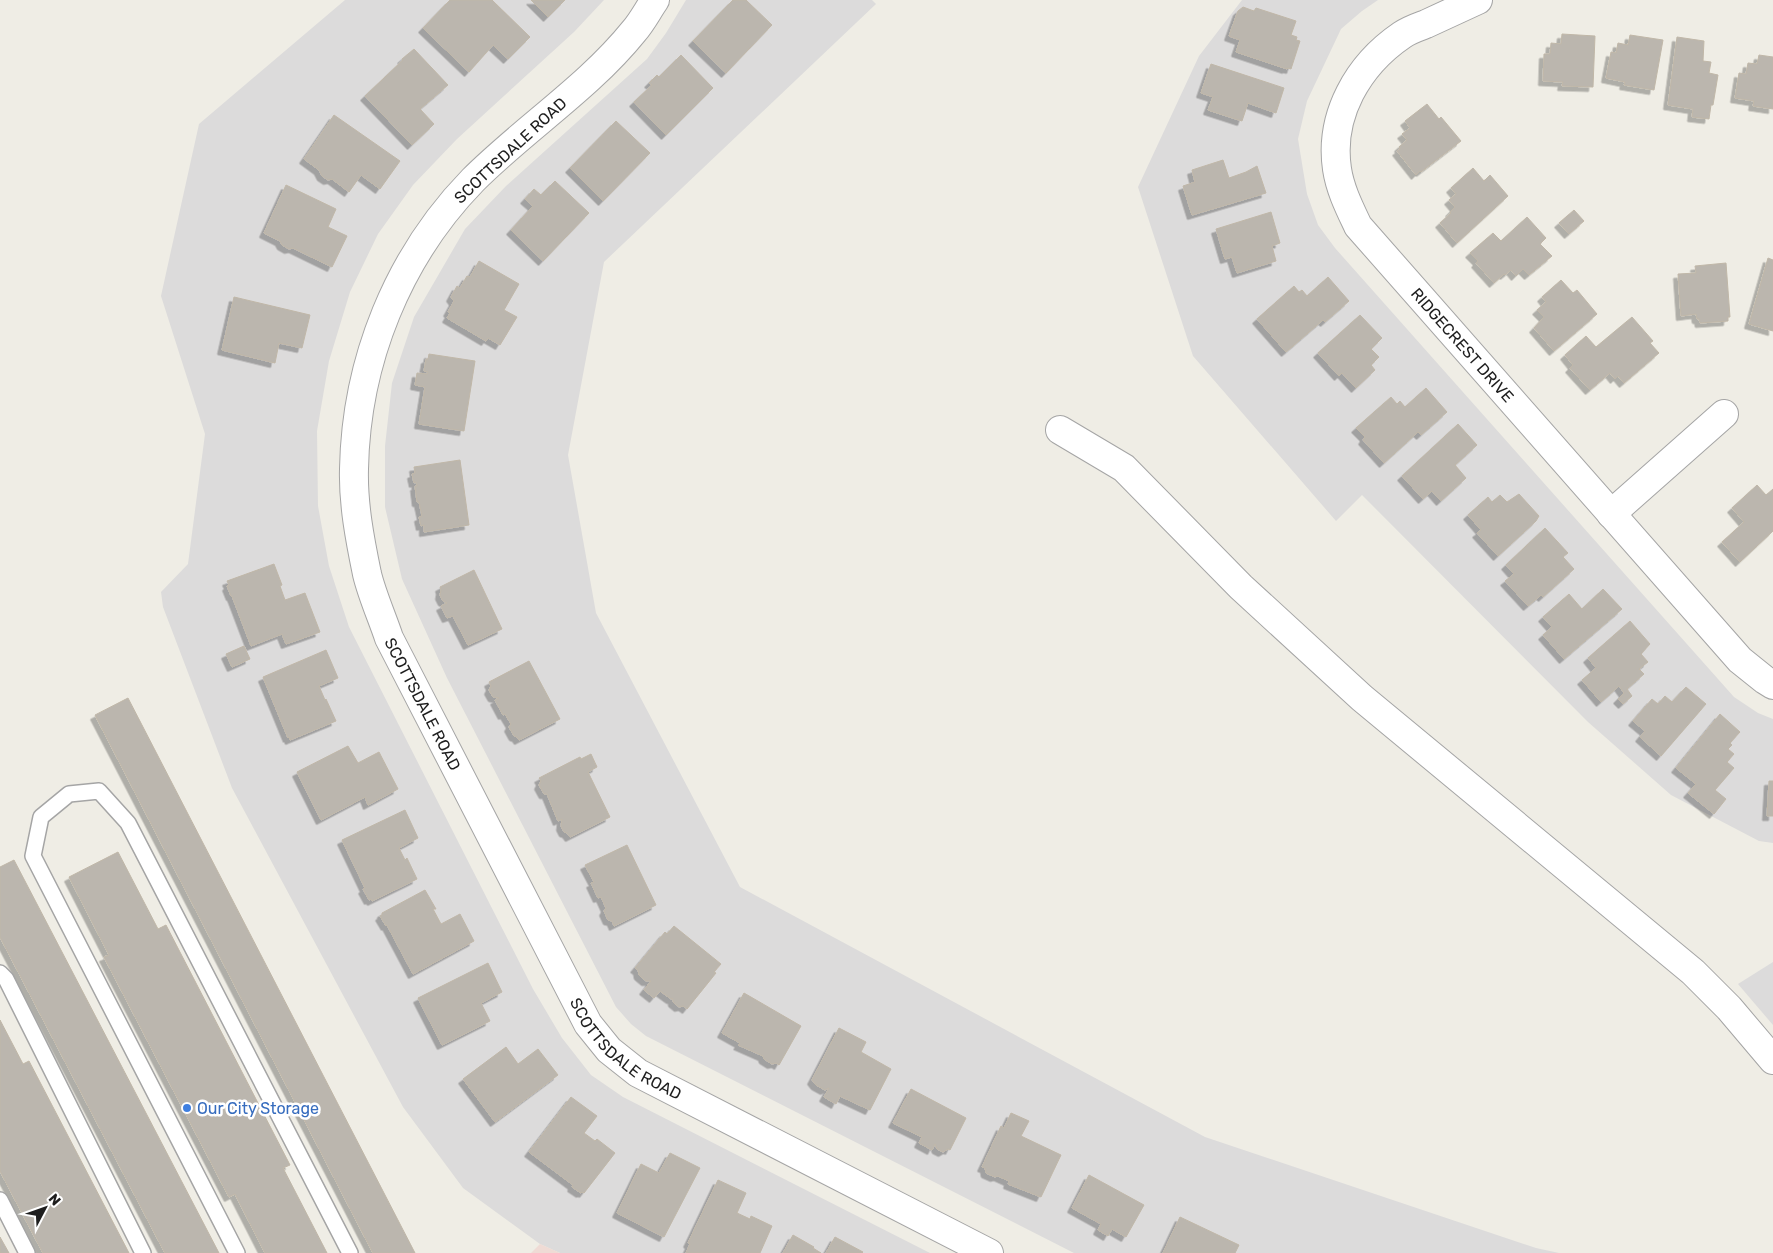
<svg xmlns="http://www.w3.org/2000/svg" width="1773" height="1253" font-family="Rubik,sans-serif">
  <defs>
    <filter id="shadow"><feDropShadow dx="-4.5" dy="4.5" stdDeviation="0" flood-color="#0004"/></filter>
  </defs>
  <rect width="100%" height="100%" fill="#efede5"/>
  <!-- residential -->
  <g fill="#dcdbdb">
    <polygon points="345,0 604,0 574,32 457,139 413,185 378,234 350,292 329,361 317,431 318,506 329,566 349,627 533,989 562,1038 591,1075 623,1097 930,1253 560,1253 540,1244 463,1188 403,1107 232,788 163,607 161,592 188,564 205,434 161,296 199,124"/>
    <polygon points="686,0 872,0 876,4 604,262 568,455 596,613 740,887 1205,1137 1536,1248 1559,1253 1074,1253 646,1036 631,1024 616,1007 447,678 402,579 385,507 385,446 392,383 414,317 465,229 506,186 647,59 666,33"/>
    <polygon points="1242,0 1378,0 1362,11 1341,29 1307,101 1298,139 1307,194 1318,225 1335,248 1734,697 1758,713 1773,719 1773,843 1759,841 1671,795 1588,722 1362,495 1336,521 1193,356 1138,187 1199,56"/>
    <polygon points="1773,962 1773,1025 1738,984"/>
  </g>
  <!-- commercial -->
  <polygon fill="#efdbd5" points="540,1244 560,1253 531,1253"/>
  <!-- building -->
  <g fill="#bbb6ae" stroke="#c0b7a8" filter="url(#shadow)">
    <polygon points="450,0 492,0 530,37 508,59 493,45 469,72 423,28"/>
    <polygon points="531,0 565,0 548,17"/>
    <polygon points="733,0 746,0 772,25 726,73 693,41"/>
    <polygon points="1243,7 1254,11 1256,8 1296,21 1291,35 1297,37 1296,40 1300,41 1291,69 1287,68 1287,69 1236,52 1240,40 1229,36 1238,11"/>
    <polygon points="1562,34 1595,36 1593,87 1562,86 1563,82 1543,81 1544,54 1550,54 1551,43 1561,44"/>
    <polygon points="1630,35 1663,40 1654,90 1624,85 1625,82 1606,78 1611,52 1616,53 1618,43 1628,45"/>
    <polygon points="1677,37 1704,41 1703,61 1711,62 1709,73 1718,75 1713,105 1711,105 1709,119 1692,117 1693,109 1668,105"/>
    <polygon points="414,49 448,85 420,109 434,124 412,145 365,96 403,60 402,59"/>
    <polygon points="681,55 713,88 666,135 634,102 652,85 649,83 657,75 659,77"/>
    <polygon points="1759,55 1773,57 1773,109 1753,106 1754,101 1735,98 1739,73 1746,74 1748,63 1757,64"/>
    <polygon points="1211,64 1284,88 1276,113 1248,103 1242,121 1208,110 1213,97 1201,93"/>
    <polygon points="1427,104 1439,119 1441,117 1461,141 1421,172 1420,171 1416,175 1397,151 1400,149 1399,147 1407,140 1402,134 1410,128 1405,121"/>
    <polygon points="334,115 400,161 380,189 361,175 349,192 332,179 328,180 322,176 319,170 304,159"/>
    <polygon points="616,121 650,153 603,201 570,168"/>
    <polygon points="1223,160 1229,178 1246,172 1257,166 1266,193 1192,215 1183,186 1195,182 1192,170"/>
    <polygon points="1473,168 1484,181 1490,175 1508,196 1457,243 1440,223 1451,213 1450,212 1455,207 1449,200 1456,194 1451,188"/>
    <polygon points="555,181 589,213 543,261 511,230 533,206 525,199 534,189 541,195"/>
    <polygon points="286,185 336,209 328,227 347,236 332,267 293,248 289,249 282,245 280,241 264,233"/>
    <polygon points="1574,210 1584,221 1569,234 1559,223"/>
    <polygon points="1271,212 1280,243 1272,246 1276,261 1237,273 1232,257 1225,259 1216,229"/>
    <polygon points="1527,217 1546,238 1540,244 1552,256 1529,275 1523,269 1516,276 1511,270 1505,275 1504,274 1494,283 1476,263 1478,261 1470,253 1493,233 1501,241"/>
    <polygon points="1768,258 1773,260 1773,331 1749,324"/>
    <polygon points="479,261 519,284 504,310 517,317 500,345 488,338 486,341 447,318 450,313 448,312 454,301 451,297 457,286 460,288 467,276 470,277"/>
    <polygon points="1726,263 1730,317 1728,317 1728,321 1700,323 1699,319 1697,319 1696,314 1681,316 1678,274 1696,273 1695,266"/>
    <polygon points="1328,277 1349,301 1325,322 1323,320 1286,352 1257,319 1294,286 1299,292 1302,290 1307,296"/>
    <polygon points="1561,280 1573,293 1577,290 1597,314 1554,351 1534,328 1544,317 1537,310 1546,302 1542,297"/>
    <polygon points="234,297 310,315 302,348 279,343 275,363 222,350"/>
    <polygon points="1360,315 1382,338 1371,349 1379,357 1371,365 1375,370 1356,388 1342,373 1339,376 1318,353"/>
    <polygon points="1632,317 1653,341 1650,343 1659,353 1624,383 1618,376 1615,379 1610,373 1590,390 1570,368 1573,365 1565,355 1586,336 1596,347"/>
    <polygon points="429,354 475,361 464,431 419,424 425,387 415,385 417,373 427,374 428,372 424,371 426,359 428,359"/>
    <polygon points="1426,388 1447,412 1421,435 1418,432 1384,463 1363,440 1365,437 1356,428 1391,397 1397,404 1400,401 1405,407"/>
    <polygon points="1458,424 1477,445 1455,465 1466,478 1441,501 1432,491 1423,499 1402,476"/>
    <polygon points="460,460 469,525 424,532 424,525 421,526 419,517 422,516 419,502 417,502 415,486 417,486 416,482 414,483 412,474 415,473 414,467"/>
    <polygon points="1757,485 1766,495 1773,489 1773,531 1740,562 1722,542 1744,522 1732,508"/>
    <polygon points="1519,494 1539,516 1536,521 1498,556 1477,533 1481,530 1468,515 1488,497 1492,502 1500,495 1507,502"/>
    <polygon points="1545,528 1568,553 1563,557 1574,569 1543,597 1541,595 1528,606 1505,581 1514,574 1506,565"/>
    <polygon points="274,564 282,585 280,586 285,600 305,593 320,632 286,644 282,634 251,646 232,596 231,596 227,586 229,585 227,581"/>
    <polygon points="474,570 502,629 468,645 453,616 447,618 441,606 447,603 443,601 440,595 441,590 440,587"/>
    <polygon points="1603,589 1622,609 1564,659 1543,635 1552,627 1543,617 1569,594 1582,609"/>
    <polygon points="1630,621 1650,644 1641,654 1648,662 1639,669 1644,674 1627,689 1632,696 1623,704 1618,699 1624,693 1619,686 1601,702 1582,680 1596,668 1588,658"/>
    <polygon points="244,646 250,659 232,667 226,654"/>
    <polygon points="326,650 338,678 319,686 325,700 326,699 336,721 290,740 289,737 288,738 263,677"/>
    <polygon points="529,661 560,719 519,740 517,737 514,736 509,727 511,724 505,714 503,715 495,700 499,698 493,697 489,690 491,686 489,682"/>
    <polygon points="1686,687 1706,704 1661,756 1640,737 1645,731 1633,721 1652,699 1658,704 1665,696 1672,702"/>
    <polygon points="128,698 415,1253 373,1253 95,715"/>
    <polygon points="1720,714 1740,732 1730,743 1732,745 1728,749 1734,754 1727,762 1734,768 1715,790 1726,799 1714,814 1688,793 1696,784 1676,768"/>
    <polygon points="348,746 358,763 379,752 398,789 368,805 365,797 321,820 297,772"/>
    <polygon points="591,754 597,767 588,772 610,817 570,837 567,833 564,832 561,826 562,819 558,821 547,794 544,794 539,785 541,781 539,778 580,757 581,759"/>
    <polygon points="1769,781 1773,781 1773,816 1767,816"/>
    <polygon points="405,810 418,838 399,848 405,860 407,858 417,879 372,901 371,899 369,900 363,889 365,888 342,840"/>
    <polygon points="627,845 656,905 614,926 612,921 608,920 604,911 606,908 601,897 598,898 591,883 594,882 585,865"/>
    <polygon points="118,852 158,929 166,925 290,1165 283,1168 327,1253 265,1253 235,1194 229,1197 104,957 109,955 69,877"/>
    <polygon points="14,860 219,1253 165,1253 0,937 0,867"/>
    <polygon points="425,890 436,909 433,909 441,924 460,914 474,941 413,974 387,925 386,926 380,916 382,915 382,913"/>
    <polygon points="674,926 721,964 714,972 716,973 687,1009 683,1006 679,1007 673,1002 673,999 671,999 660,991 654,998 644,990 651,981 646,981 639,975 638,970 635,968 665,932 667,934"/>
    <polygon points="488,963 502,992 481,1003 490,1021 442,1045 418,998"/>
    <polygon points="744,993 801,1026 779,1065 776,1063 772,1064 764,1059 763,1056 738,1045 740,1043 722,1033"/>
    <polygon points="0,1020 23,1064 29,1061 129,1253 43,1253 0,1171"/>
    <polygon points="839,1028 866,1042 861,1052 891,1069 870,1110 840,1096 836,1104 824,1097 829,1088 825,1090 816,1085 812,1080"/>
    <polygon points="506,1047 518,1064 538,1049 558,1075 495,1122 463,1079"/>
    <polygon points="911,1089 966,1118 950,1150 948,1149 943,1152 937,1149 935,1144 932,1150 919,1143 922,1137 893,1123"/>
    <polygon points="571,1097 597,1116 584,1133 595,1141 597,1139 615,1153 584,1193 582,1192 581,1193 572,1187 573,1185 529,1152"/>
    <polygon points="1011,1113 1029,1121 1021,1136 1061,1155 1041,1197 1008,1184 1009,1181 998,1176 995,1177 986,1173 985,1168 982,1167 1001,1126 1004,1128"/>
    <polygon points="670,1153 700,1168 664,1237 617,1213 641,1164 659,1173"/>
    <polygon points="1089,1175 1144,1205 1126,1237 1112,1229 1108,1236 1098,1230 1101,1224 1072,1208"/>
    <polygon points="718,1180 746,1193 737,1213 750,1219 751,1216 772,1226 760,1253 686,1253 690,1244 688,1243"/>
    <polygon points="1180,1217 1239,1245 1235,1253 1163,1253"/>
    <polygon points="793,1235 814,1247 813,1248 821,1253 783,1253"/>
    <polygon points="0,1237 9,1253 0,1253"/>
    <polygon points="835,1237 863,1252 862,1253 826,1253"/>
  </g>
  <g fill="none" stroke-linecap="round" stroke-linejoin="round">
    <defs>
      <g id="service">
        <polyline points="0,973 6,979 143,1253"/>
        <polyline points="0,1200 27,1253"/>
        <polyline points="237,1253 33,856 41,817 69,794 99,791 128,823 350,1253"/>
      </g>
      <g id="minor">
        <path id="s1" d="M655,0C648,10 642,22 634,31C589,87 524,129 473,180C398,257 356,361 354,469C353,504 360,540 367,574C372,595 382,617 389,638L588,1024L609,1050L638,1073L989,1253"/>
        <path id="s2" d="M1478,0C1461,8 1443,16 1426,24C1418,27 1409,30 1402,35C1358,65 1329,115 1337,169C1340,189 1349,207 1358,226L1740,660L1765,680L1773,685"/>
        <polyline points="1060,430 1124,468 1241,587 1362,698 1693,972 1729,1008 1773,1060"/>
        <polyline points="1611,514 1724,414"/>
      </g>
    </defs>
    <!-- service casing -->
    <use href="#service" stroke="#a5a5a5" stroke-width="18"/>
    <!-- minor casing -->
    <use href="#minor" stroke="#a5a5a5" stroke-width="30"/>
    <!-- service -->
    <use href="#service" stroke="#fff" stroke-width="15"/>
    <!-- minor -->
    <use href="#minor" stroke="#fff" stroke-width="28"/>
  </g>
  <!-- markers -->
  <circle fill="#3f7fe0" stroke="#fff" stroke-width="2" cx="187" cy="1108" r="5"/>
  <g text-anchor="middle" stroke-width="5" stroke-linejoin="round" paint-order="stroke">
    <!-- street labels -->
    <g font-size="16" fill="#1e1e1e" stroke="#fff">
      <text transform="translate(510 150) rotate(-43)" y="6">SCOTTSDALE ROAD</text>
      <text dy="6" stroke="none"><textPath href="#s2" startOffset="460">RIDGECREST DRIVE</textPath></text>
      <text dy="6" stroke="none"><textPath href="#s1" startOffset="825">SCOTTSDALE ROAD</textPath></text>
      <text dy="6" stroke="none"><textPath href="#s1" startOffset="1230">SCOTTSDALE ROAD</textPath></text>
    </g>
    <!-- shop labels -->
    <g font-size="16" fill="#366cbe" stroke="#fff" text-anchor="start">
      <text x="197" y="1114">Our City Storage</text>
    </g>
  </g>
  <!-- north arrow -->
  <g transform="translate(45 1208) rotate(49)" stroke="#ffffff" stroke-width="4" paint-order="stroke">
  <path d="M0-4L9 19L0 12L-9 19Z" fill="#1e1e1e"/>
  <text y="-8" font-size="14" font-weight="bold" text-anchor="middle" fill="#1e1e1e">N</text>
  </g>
</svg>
